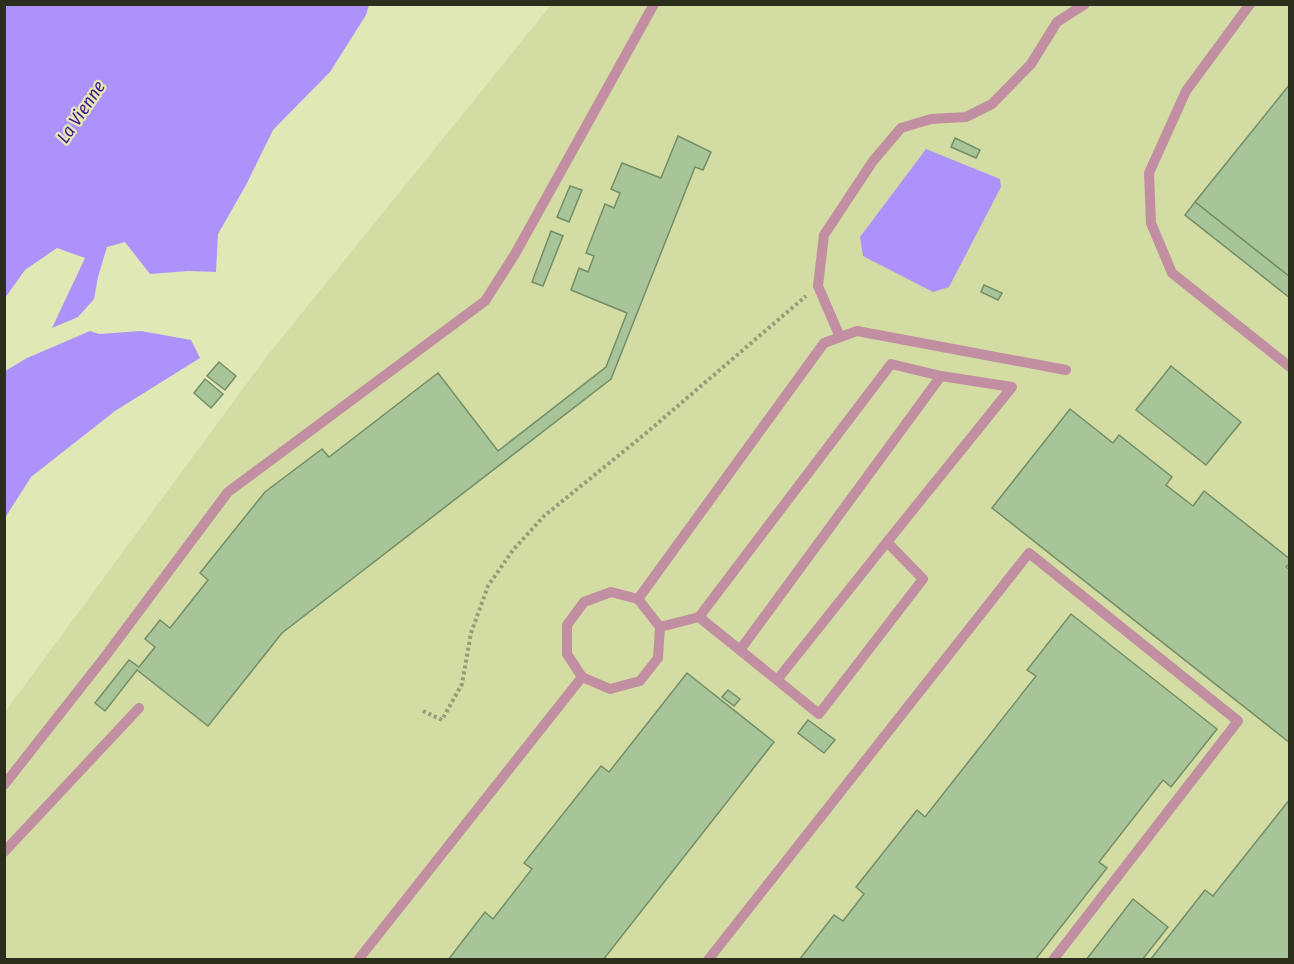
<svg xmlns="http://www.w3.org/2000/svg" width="1294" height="964" font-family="'Fira Sans Condensed',sans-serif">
  <rect width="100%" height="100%" fill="#e0e8b6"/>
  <!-- built -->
  <polygon fill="#d3dca3" points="551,5 1289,5 1289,959 5,960 5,712 267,356"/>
  <!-- water -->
  <g fill="#ae92fb">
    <polygon points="5,4 369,4 369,5 366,15 330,72 273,130 246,185 218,234 216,272 188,271 150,274 125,242 107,247 98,277 94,299 78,317 52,328 85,258 57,248 25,270 5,298"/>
    <polygon points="926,149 1000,179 1001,187 949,287 933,292 863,256 860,237"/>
    <polygon points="90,331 99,334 141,331 191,340 200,358 115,411 31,477 5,518 5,371 27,358"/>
  </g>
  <!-- building -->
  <g fill="#a8c499" stroke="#748e66" stroke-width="1.5">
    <polygon points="1290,84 1290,277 1195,202"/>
    <polygon points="678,136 711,152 703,170 695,167 611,379 282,633 208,726 137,670 105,711 95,703 129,660 139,667 155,647 145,639 160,620 170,628 208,580 200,573 265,492 322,449 329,457 438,373 498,451 606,367 627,313 571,290 579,268 588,272 594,256 586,253 605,204 614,208 620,193 611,189 622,163 661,178"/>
    <polygon points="955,138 980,150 976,158 951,147"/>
    <polygon points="570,186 582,190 569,222 557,217"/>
    <polygon points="1195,202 1290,277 1290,298 1185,215"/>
    <polygon points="551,231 563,236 543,286 532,282"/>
    <polygon points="984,285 1002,293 998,300 981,292"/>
    <polygon points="219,362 236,376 225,390 207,376"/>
    <polygon points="1171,366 1241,422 1206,465 1136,410"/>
    <polygon points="205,379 223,394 211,408 194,393"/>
    <polygon points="1070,409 1113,443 1119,435 1172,477 1166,485 1193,506 1204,491 1290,559 1290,563 1286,567 1290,570 1290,743 992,508"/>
    <polygon points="1071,614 1217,729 1171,787 1163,780 1099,862 1107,868 1035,960 799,960 834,915 843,921 864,894 856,887 917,810 925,817 1036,676 1027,670"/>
    <polygon points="687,673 774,742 603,960 448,960 485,912 493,919 532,869 524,863 601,766 609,772"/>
    <polygon points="728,690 740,699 734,706 722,697"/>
    <polygon points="808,720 835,740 824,753 798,733"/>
    <polygon points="1290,799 1290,960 1150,960 1205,890 1213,896"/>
    <polygon points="1133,899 1168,927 1142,960 1086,960"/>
  </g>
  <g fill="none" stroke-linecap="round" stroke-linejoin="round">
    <!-- path -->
    <polyline stroke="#969c77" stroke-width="4" stroke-dasharray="3 3" stroke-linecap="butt" points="423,711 442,720 462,684 471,633 488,586 513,550 544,516 645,434 806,296"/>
    <!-- service -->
    <g stroke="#c28fa2" stroke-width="10">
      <polyline points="1250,4 1186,91 1149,173 1151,223 1172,273 1290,367"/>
      <polyline points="840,337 818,286 824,235 873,161 901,128 931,119 966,117 992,104 1031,64 1057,22 1085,4"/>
      <polyline points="887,542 1012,387 941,376"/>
      <polygon points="611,592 638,599 660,627 658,658 640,681 610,689 582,677 567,654 567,625 584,602"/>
      <polyline points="638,599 824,343 857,331 1066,370"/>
      <polyline points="699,617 891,364 941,376 740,650"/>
      <polyline points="660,627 699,617 819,714 923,579 887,542 777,680"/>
      <polyline points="4,785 104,658 228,492 485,301 515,254 654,4"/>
      <polyline points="4,852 139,708"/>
      <polyline points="358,960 582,677"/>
      <polyline points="708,960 1029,553 1238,721 1053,960"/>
    </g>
  </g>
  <g text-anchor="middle" stroke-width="4.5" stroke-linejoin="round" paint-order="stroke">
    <!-- water labels -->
    <g font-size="18" font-style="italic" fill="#48128f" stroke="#e0e8b6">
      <text transform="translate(81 112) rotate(-56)" y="6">La Vienne</text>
    </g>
  </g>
  <!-- border -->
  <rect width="1294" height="964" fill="none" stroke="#2b2e1b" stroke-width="12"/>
</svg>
